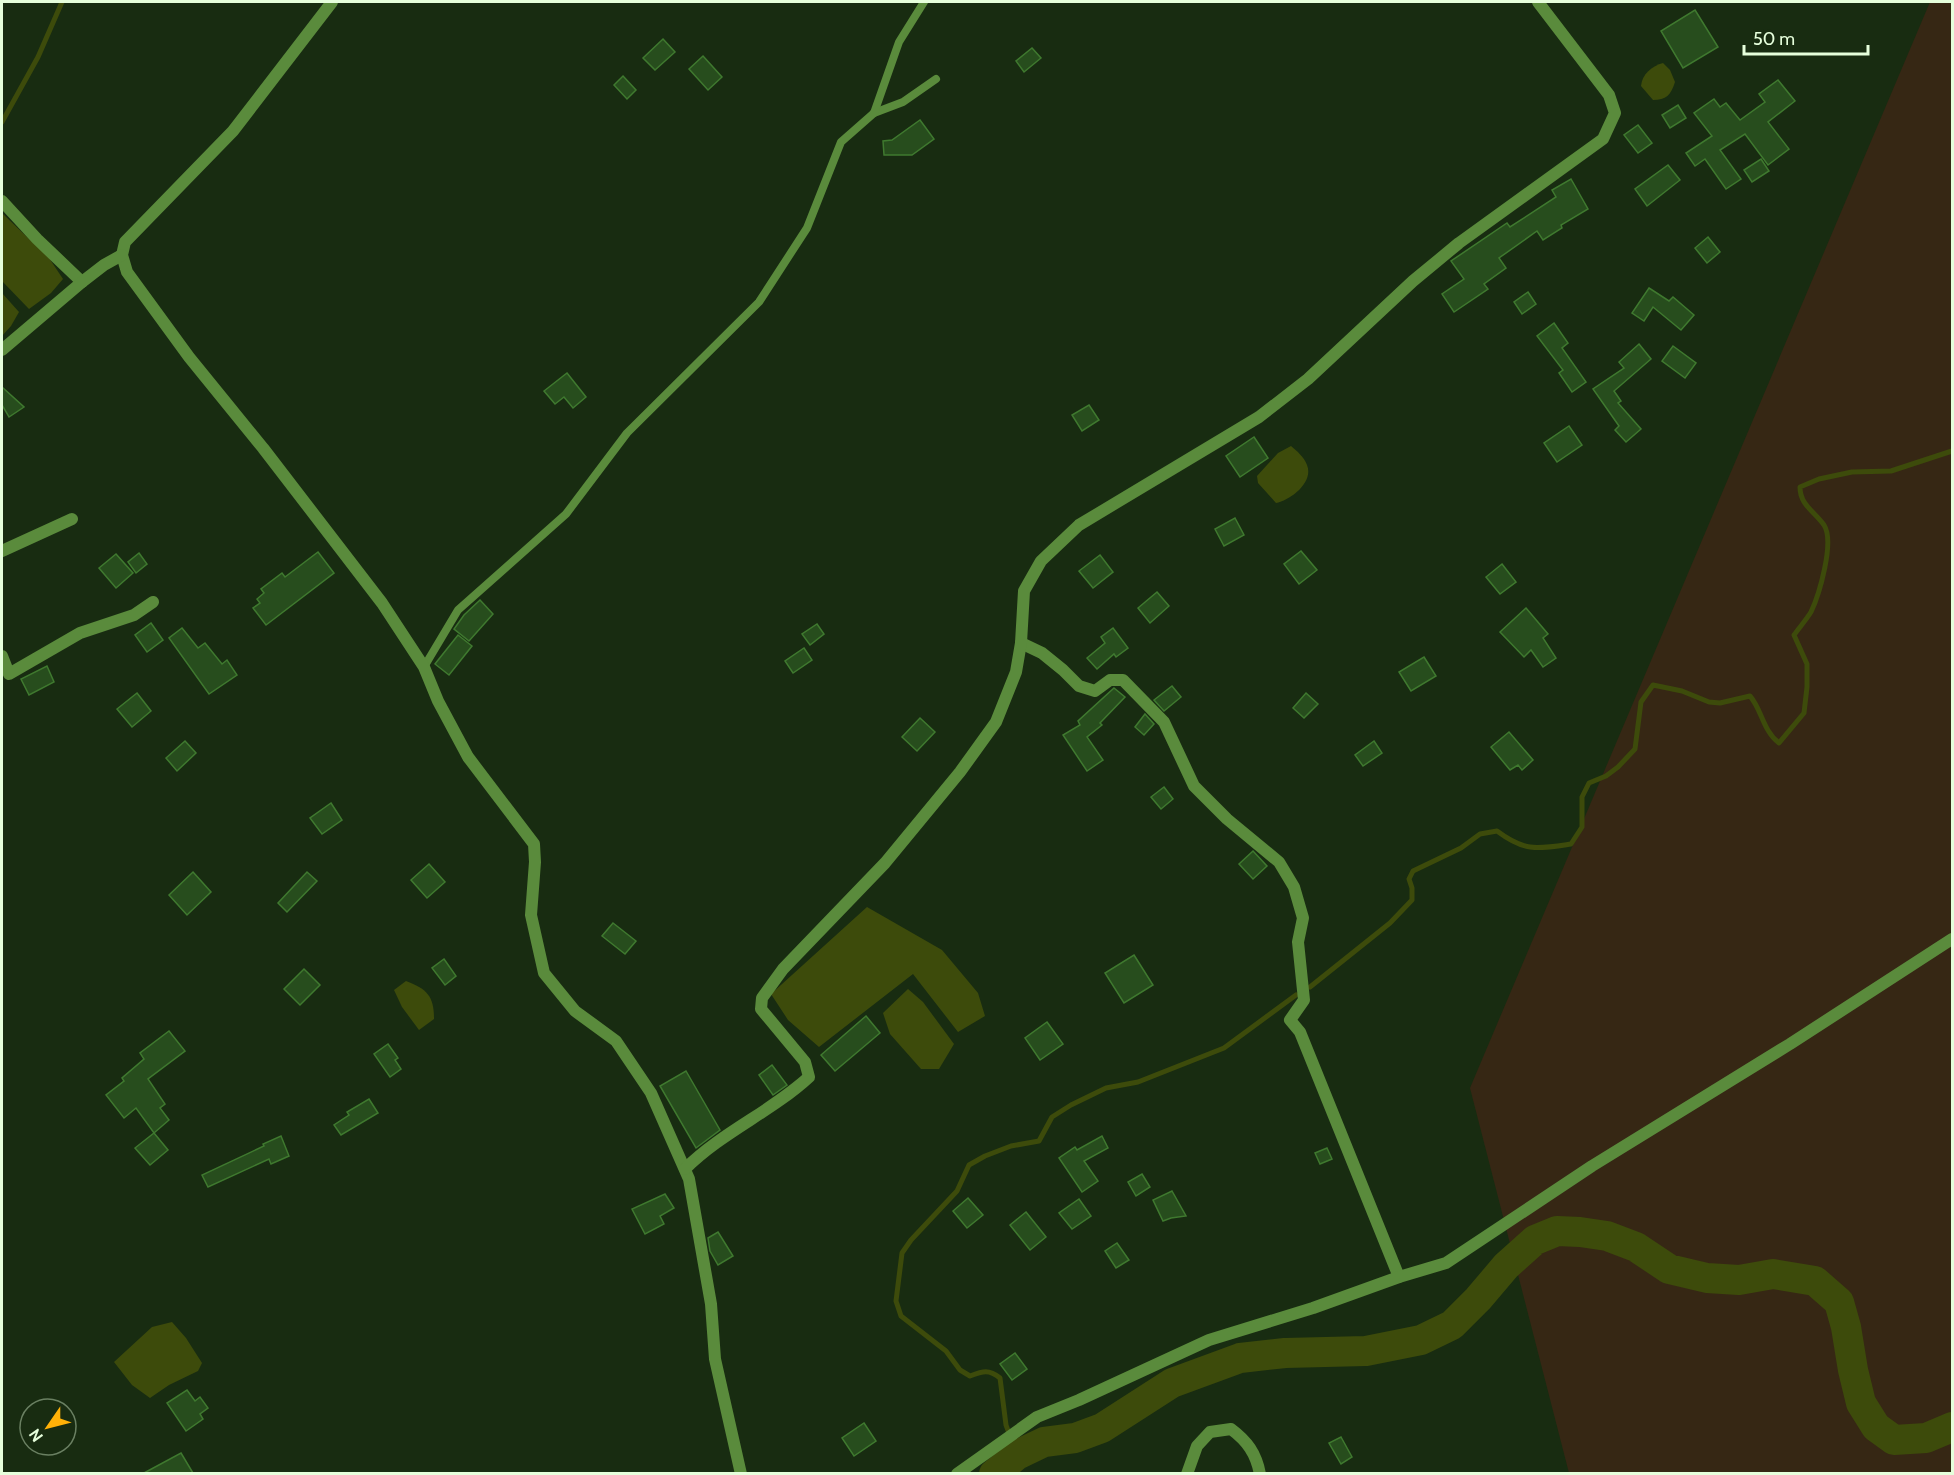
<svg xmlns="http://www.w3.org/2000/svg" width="1954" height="1475" font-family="Cabin,sans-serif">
  <rect width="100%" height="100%" fill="#182c11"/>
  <!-- green -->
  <polygon fill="#362714" points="1930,2 1952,2 1952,1473 1569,1473 1470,1088"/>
  <!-- water -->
  <g fill="#3d4b0b">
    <path d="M1663,63L1670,70L1675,82C1671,95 1666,100 1653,100L1641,86C1642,74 1652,66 1663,63Z"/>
    <polygon points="3,214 49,258 63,279 51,293 29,309 2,281 2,215"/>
    <polygon points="2,293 19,312 11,326 2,336"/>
    <path d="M1291,446C1297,451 1304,457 1307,465C1314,482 1291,500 1276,503L1258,483L1257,476L1278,453Z"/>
    <polygon points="867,907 942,950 978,993 985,1016 958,1032 913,974 819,1047 788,1020 771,994"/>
    <path d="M406,981C427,989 434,996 434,1019L419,1030L402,1007L394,990Z"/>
    <polygon points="908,989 923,1002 954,1044 939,1069 921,1069 890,1034 883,1013"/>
    <polygon points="172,1322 186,1338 202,1363 198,1371 169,1385 150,1398 132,1385 114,1362 152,1327"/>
  </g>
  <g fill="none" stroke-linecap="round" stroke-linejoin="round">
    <!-- stream -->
    <g stroke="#3d4b0b" stroke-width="5">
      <polyline points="2,122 38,57 62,2"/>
      <path d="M1310,987L1390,923L1412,900V888L1409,879L1413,871L1461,848L1480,834L1497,831C1525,852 1537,849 1571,844L1582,827V797L1589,783L1606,776L1618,767L1635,749L1641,702L1653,685L1682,691L1709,702L1720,703L1750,696C1762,710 1763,731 1779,743L1804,713L1807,687V664L1794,635C1799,628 1806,620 1811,612C1819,595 1835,542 1824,525C1814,511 1800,505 1800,487L1819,479L1852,472L1891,471L1952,451"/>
      <path d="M1017,1455L1006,1425L1000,1378C989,1369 983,1371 970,1376L960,1370L946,1351L901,1316L896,1301L902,1253L911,1240L957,1191L969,1165L985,1156L1011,1146L1039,1141L1052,1117L1071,1105L1106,1088L1138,1082L1224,1048L1296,995"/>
    </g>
    <!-- river -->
    <polyline stroke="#3d4b0b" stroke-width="30" points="994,1474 1017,1455 1044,1442 1075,1438 1102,1428 1172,1383 1240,1358 1285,1353 1366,1351 1421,1340 1452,1325 1478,1299 1506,1266 1535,1240 1557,1231 1580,1232 1607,1236 1636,1247 1669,1269 1707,1278 1739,1280 1773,1274 1815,1281 1839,1302 1846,1327 1853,1370 1861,1403 1876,1427 1894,1440 1926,1438 1952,1427"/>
  </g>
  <!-- building -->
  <g fill="#274d1d" stroke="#3f792f" stroke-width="1.5">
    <polygon points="1695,10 1718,47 1683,68 1661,31"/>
    <polygon points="663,39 675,52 655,70 643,58"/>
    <polygon points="1032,48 1041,58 1024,72 1016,61"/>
    <polygon points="703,56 722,77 708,90 689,69"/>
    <polygon points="623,76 636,90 627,99 614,85"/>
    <polygon points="1778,80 1795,101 1768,122 1789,149 1768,165 1745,134 1720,150 1741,179 1726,189 1705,159 1695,166 1686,153 1712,136 1694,113 1714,99 1720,107 1726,103 1740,120 1765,102 1759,94"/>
    <polygon points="1678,105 1686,118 1670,128 1662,115"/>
    <polygon points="920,120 934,139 912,155 884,155 883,141 892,140"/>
    <polygon points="1638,125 1652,143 1638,153 1624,135"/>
    <polygon points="1761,159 1769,171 1752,182 1744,170"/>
    <polygon points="1668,165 1680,180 1647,206 1635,189"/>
    <polygon points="1571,179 1588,209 1561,225 1562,228 1543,240 1537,231 1499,258 1506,268 1484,284 1488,289 1454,312 1442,294 1464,279 1451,261 1507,223 1510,227 1556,197 1552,190"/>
    <polygon points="1708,237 1720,252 1707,263 1695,248"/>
    <polygon points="1649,288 1669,301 1673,297 1694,315 1681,330 1653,307 1644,321 1632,313"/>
    <polygon points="1528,292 1536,304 1522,314 1514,302"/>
    <polygon points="1554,323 1568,343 1562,348 1586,382 1572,392 1559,373 1563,370 1537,336"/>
    <polygon points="1639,344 1651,359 1614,391 1621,401 1618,403 1641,429 1626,442 1615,430 1619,426 1593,389 1624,368 1619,362"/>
    <polygon points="1673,346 1696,363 1685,378 1662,361"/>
    <polygon points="567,373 586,397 573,408 564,397 555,404 544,391"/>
    <polygon points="2,387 24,407 9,417 2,405"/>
    <polygon points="1089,405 1099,420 1082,431 1072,415"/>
    <polygon points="1569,426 1582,445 1557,462 1544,443"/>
    <polygon points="1254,437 1268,458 1240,477 1226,456"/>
    <polygon points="1235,518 1244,535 1224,546 1215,529"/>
    <polygon points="1301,551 1317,570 1299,584 1284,564"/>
    <polygon points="318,552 334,573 266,625 253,608 260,603 257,599 264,593 261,589 282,573 285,577"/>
    <polygon points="139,553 147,564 136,573 128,562"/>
    <polygon points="116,554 133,573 116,588 99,568"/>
    <polygon points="1100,555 1113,572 1093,588 1079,571"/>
    <polygon points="1502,564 1516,582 1500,594 1486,577"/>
    <polygon points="1157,592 1169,606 1150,623 1138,608"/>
    <polygon points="480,600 493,614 469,641 454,629 464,615"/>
    <polygon points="1526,608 1548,634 1543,638 1556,658 1543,667 1531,650 1524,657 1500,632"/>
    <polygon points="151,623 163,640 147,652 135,635"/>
    <polygon points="817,624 824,634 810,645 802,634"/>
    <polygon points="182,628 198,648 205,643 222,664 227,660 237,675 209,694 169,638"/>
    <polygon points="1113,628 1128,648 1116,657 1114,654 1097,669 1087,658 1105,643 1101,637"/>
    <polygon points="458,635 472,646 449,675 435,664"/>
    <polygon points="804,648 812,660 793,673 785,661"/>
    <polygon points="1424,657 1436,676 1411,691 1399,672"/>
    <polygon points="47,666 54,682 29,695 21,679"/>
    <polygon points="1172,686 1181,697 1164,711 1154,700"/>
    <polygon points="1114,688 1125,697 1100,723 1102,725 1087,737 1103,760 1087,771 1063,735 1080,725 1078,721"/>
    <polygon points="137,693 151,711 132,727 117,709"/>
    <polygon points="1306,693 1318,704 1304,718 1293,708"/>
    <polygon points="1145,714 1154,724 1144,735 1135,727"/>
    <polygon points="920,718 935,732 917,751 902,737"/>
    <polygon points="1509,732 1533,760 1522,770 1518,765 1510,770 1491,747"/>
    <polygon points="185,741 196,753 177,771 166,758"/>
    <polygon points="1374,741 1382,753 1363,766 1355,755"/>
    <polygon points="1164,787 1173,799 1161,809 1151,797"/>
    <polygon points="331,803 342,820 322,834 310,818"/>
    <polygon points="1253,851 1267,866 1253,879 1239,864"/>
    <polygon points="429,864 445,882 427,898 411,880"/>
    <polygon points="193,872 211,892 187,915 169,895"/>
    <polygon points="307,872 317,881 287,912 278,903"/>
    <polygon points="613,923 636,941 625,954 602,936"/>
    <polygon points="1134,955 1153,985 1124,1003 1105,973"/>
    <polygon points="444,959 456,976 445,985 432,968"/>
    <polygon points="304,969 320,985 300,1005 284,989"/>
    <polygon points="866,1016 880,1033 835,1071 821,1055"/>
    <polygon points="1047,1022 1063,1044 1040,1060 1025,1038"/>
    <polygon points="169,1031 185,1051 148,1079 165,1104 160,1108 169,1120 154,1133 136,1108 124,1118 106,1095 124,1081 122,1078 144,1059 140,1053"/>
    <polygon points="388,1044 398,1058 395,1060 401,1069 390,1077 374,1054"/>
    <polygon points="772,1065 787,1085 773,1095 759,1075"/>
    <polygon points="686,1071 720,1130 696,1148 660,1086"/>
    <polygon points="369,1099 378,1113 341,1135 334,1125 349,1115 347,1112"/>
    <polygon points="154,1133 168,1150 150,1165 135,1148"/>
    <polygon points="281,1136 289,1156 271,1164 269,1159 208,1187 202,1175 264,1146 263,1144"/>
    <polygon points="1102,1136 1108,1148 1084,1161 1098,1181 1082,1192 1059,1158 1075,1147 1077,1150"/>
    <polygon points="1327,1148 1332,1159 1320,1164 1315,1153"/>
    <polygon points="1142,1174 1150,1187 1136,1196 1128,1182"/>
    <polygon points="1172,1191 1186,1216 1171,1218 1163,1221 1153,1200"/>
    <polygon points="665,1194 674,1208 660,1216 664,1224 645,1234 632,1209"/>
    <polygon points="968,1198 983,1215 967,1228 953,1211"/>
    <polygon points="1079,1199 1091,1216 1072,1229 1059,1213"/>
    <polygon points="1026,1212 1046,1237 1030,1250 1010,1225"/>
    <polygon points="718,1232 733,1256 718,1265 710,1251 708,1238"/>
    <polygon points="1117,1243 1129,1260 1116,1268 1105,1251"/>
    <polygon points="1015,1353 1027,1369 1012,1380 1000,1364"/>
    <polygon points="187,1390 195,1401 200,1397 208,1408 200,1414 203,1419 186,1431 167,1403"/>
    <polygon points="864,1423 876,1441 854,1456 842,1438"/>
    <polygon points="1341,1437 1352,1457 1341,1464 1329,1443"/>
    <polygon points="181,1453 193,1473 144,1473"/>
  </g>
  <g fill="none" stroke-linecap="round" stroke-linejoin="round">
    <!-- lane -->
    <g stroke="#5a8b3c" stroke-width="8">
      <polyline points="874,113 903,102 936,79"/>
      <polyline points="424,667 458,610 566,514 627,433 759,302 807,228 841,142 874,113 899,42 924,2"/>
    </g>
    <!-- street -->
    <g stroke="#5a8b3c" stroke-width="12">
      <polyline points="332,2 233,131 125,242 122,255 127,272 189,357 263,448 382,603 424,667 438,701 468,757 534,844 535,862 531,915 544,973 575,1011 616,1041 651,1093 689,1179 711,1304 715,1359 741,1474"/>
      <polyline points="2,201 37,239 82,282"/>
      <polyline points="2,350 82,282 104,265 122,255"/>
      <polyline points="2,551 72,519"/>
      <polyline points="1021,643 1042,653 1063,670 1079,686 1095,691 1110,680 1123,680 1164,722 1194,786 1227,819 1279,862 1294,887 1303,918 1298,942 1304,1000 1290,1020 1300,1032 1399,1277"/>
      <polyline points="2,656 9,674 80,633 134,615 153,602"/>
      <path d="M685,1169C722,1132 771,1112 809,1077L805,1062L761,1009L762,998L783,969L885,863L960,772L996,722L1016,672L1021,643L1024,591L1041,561L1079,525L1259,417L1308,379L1413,281L1459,243L1603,139L1615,113L1609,95L1538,2"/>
      <polyline points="957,1474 1037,1417 1079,1400 1209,1340 1313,1308 1399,1277 1446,1263 1592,1166 1790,1044 1952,939"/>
      <path d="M1187,1474L1197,1446L1210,1432L1231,1429C1247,1441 1256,1453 1260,1474"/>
    </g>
  </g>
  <!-- border -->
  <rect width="1954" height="1475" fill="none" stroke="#e6ffdc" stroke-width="6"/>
  <!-- north arrow -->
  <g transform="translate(48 1427) rotate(235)"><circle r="28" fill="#182c11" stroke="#6a8062" stroke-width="1.5"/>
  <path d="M0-4.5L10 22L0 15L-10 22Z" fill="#ffb108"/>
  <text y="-9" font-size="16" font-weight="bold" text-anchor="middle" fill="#e6ffdc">N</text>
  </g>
  <!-- scale -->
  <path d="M1744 45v9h124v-9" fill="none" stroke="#e6ffdc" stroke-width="3"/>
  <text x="1753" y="45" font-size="18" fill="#e6ffdc" stroke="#182c11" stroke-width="4.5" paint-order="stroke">50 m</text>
</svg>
